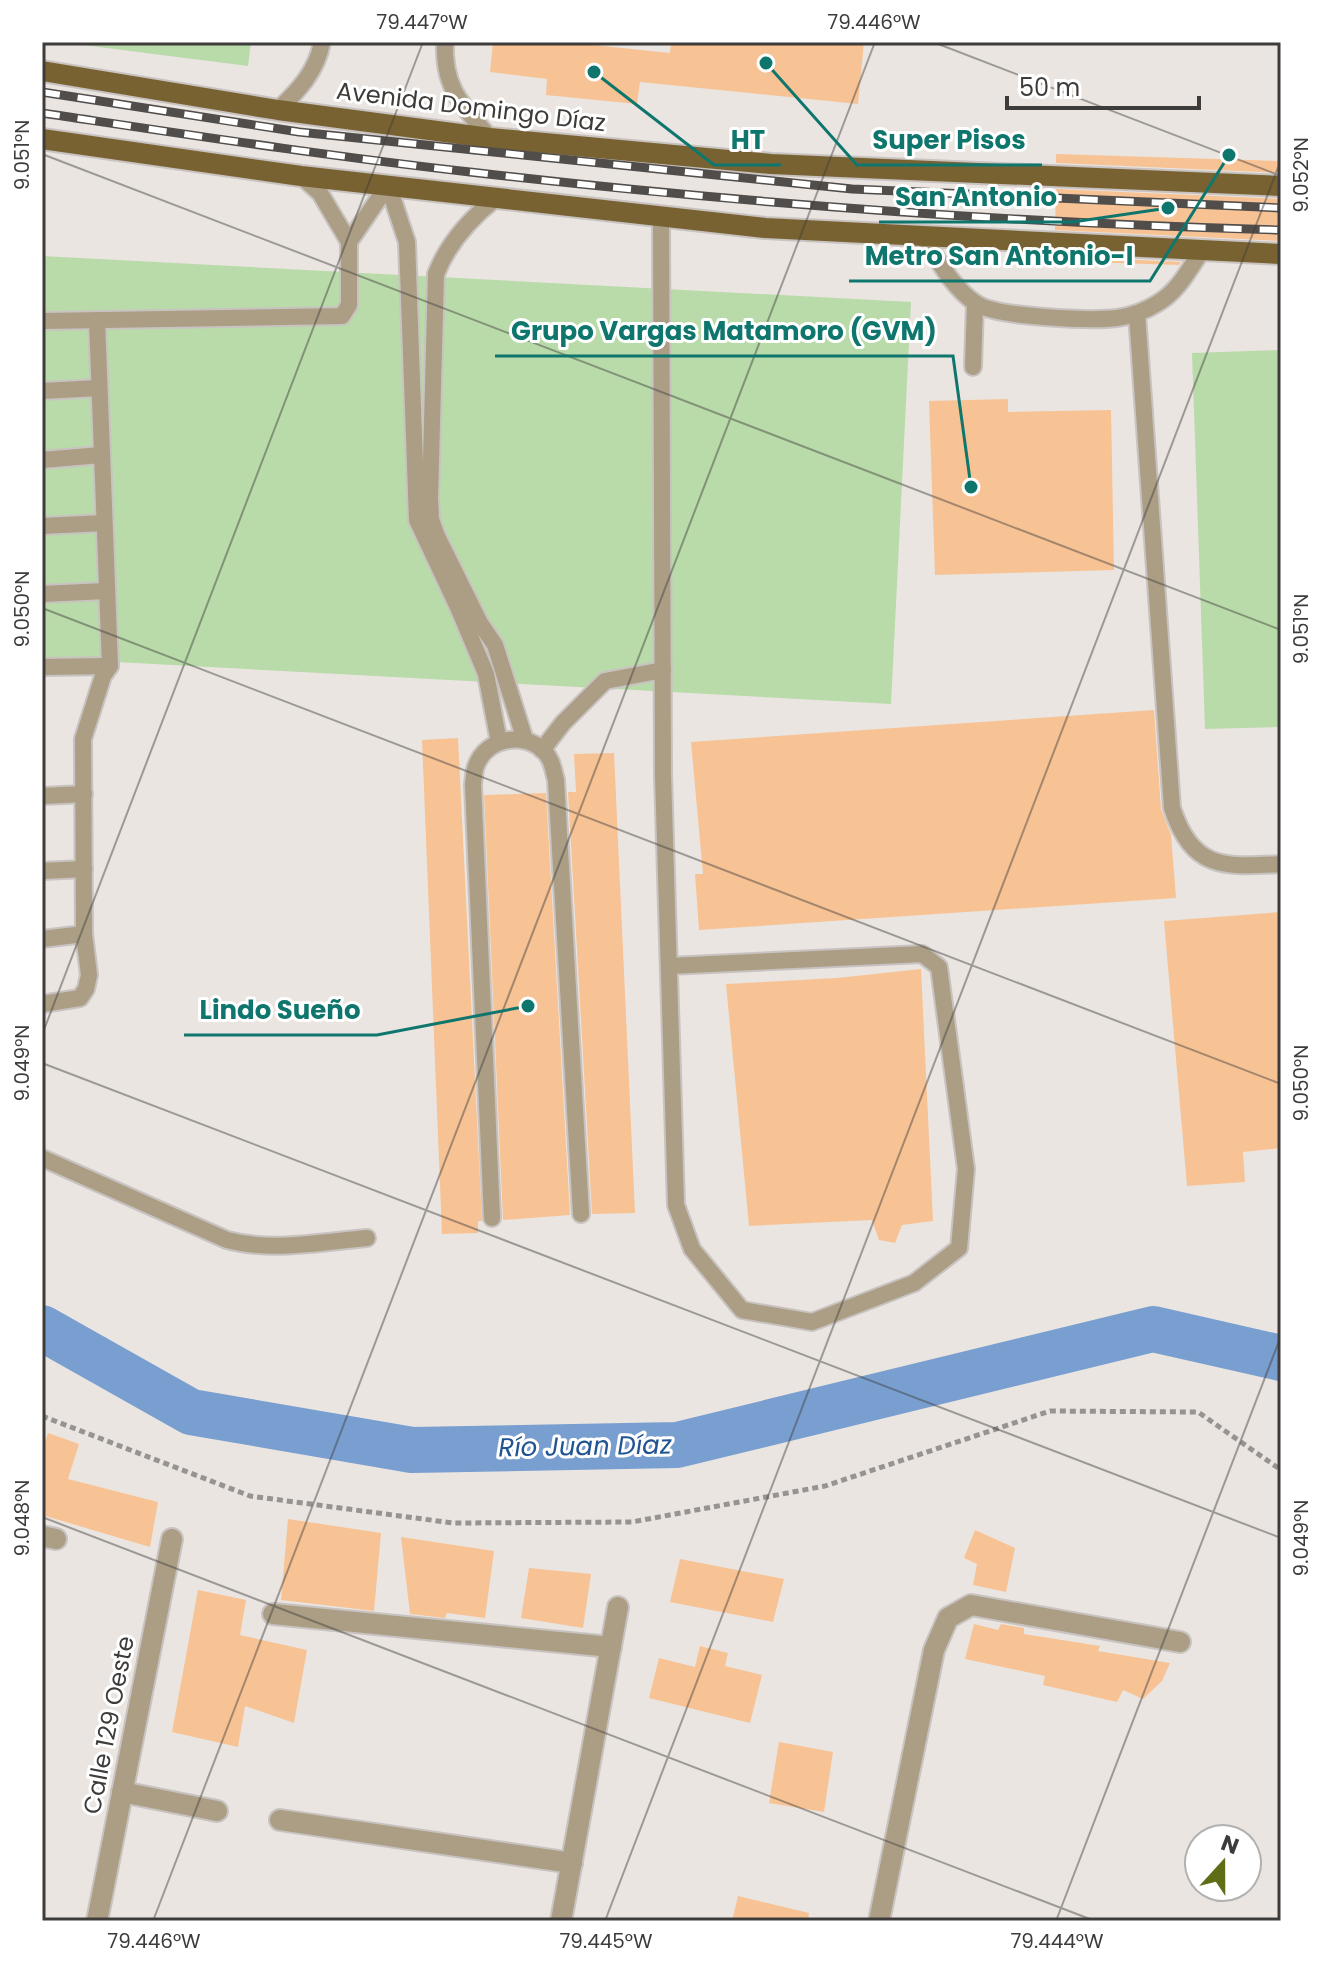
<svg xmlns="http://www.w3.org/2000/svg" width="1323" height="1963" font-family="Poppins,sans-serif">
  <rect width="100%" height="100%" fill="#eae5e1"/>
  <!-- green -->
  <g fill="#b9dba9">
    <polygon points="83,42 251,42 248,66 83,45"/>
    <polygon points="42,256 911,302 891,704 42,658"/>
    <polygon points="1281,350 1281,727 1205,729 1192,353"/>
  </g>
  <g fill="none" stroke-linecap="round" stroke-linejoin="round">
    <!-- river -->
    <polyline stroke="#799fd0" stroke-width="46" points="42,1328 191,1412 412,1450 677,1445 1153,1329 1281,1358"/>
  </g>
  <!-- building -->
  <g fill="#f7c395">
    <polygon points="493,42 565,42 670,53 671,42 864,42 858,104 640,82 637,104 546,95 547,79 490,72"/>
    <polygon points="1056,154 1281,161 1281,173 1056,163"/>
    <polygon points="1056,189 1281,199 1281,241 1055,230"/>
    <polygon points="1054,256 1181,262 1179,265 1054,261"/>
    <polygon points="1008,399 1008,412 1111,410 1114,570 935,575 929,401"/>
    <polygon points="1154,710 1161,809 1171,835 1176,898 699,930 695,874 703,874 691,742"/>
    <polygon points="458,738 482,1221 478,1221 478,1233 442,1234 422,740"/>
    <polygon points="614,753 635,1213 592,1214 568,792 576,792 574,754"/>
    <polygon points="546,793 570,1215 503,1220 484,795"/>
    <polygon points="1281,912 1281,1148 1243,1152 1245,1182 1187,1186 1164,921"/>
    <polygon points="921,969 933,1221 902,1225 895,1243 879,1240 872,1220 749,1226 726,984 837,978"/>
    <polygon points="48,1433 79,1444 68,1479 158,1502 150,1547 42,1515 42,1451"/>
    <polygon points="288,1519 381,1533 374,1611 281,1600"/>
    <polygon points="975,1530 1015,1548 1006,1592 973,1585 977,1564 964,1558"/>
    <polygon points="401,1537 494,1551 485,1618 447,1613 445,1618 410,1614"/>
    <polygon points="680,1559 784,1579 773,1622 670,1602"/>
    <polygon points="529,1568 591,1574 583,1628 521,1618"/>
    <polygon points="198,1590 246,1600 240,1635 307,1650 294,1723 245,1706 238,1747 172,1732"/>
    <polygon points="974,1624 998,1630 1001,1624 1024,1628 1024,1634 1100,1646 1098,1651 1170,1663 1162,1681 1143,1699 1123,1690 1117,1702 1043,1685 1045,1676 965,1659"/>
    <polygon points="700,1646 728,1653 725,1666 762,1675 750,1723 649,1698 659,1658 695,1667"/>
    <polygon points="779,1742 833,1752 824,1812 769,1803"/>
    <polygon points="738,1896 809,1913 808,1921 732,1921"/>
  </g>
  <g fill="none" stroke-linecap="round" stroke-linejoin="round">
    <defs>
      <g id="service">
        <path d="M445,42C443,88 462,105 490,138"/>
        <path d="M278,110C298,91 317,71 322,42"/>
        <polyline points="388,185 407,242 417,520 457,605 486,674 499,742"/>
        <path d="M496,198C471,218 448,243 436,274L430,498L431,519L436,534L480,623L495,645L525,740"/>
        <polyline points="661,216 663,775 676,1205 692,1249 742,1310 812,1322 914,1283 959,1248 966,1169 939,967 922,954 669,966"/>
        <path d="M923,236C938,260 953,289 977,304C997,317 1091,321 1117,318C1132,316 1145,311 1158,303C1178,291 1188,271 1201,252"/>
        <polyline points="349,242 388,185"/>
        <path d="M1137,314L1172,808C1193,870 1223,867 1281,864"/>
        <polyline points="42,321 342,316 349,305 349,242 320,193 301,176"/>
        <polyline points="973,367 975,303"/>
        <polyline points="42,391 99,388"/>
        <polyline points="42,460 101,455"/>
        <polyline points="42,526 104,523"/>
        <polyline points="42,594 106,591"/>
        <polyline points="42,667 110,666"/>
        <polyline points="542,750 563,723 605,681 663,670"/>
        <polyline points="42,796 84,794"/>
        <polyline points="42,871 84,869"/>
        <polyline points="42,939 84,934"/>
        <polyline points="42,1004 80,998 86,989 89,975 84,934 83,739 103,676 110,666 97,320"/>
        <path d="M42,1158L227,1240C272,1252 321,1242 367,1238"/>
        <path d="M492,1218L473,784C474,779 474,771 476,766C486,738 524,731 544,751C552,759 553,769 556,780L581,1214"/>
      </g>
      <g id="minor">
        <polyline points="42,1536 56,1539"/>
        <polyline points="273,1614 611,1647"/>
        <polyline points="122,1792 217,1811"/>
        <polyline points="280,1820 572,1863"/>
        <polyline points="97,1921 172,1539"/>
        <polyline points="561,1921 618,1607"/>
        <polyline points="879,1921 934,1650 948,1618 971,1605 1180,1642"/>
      </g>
      <g id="primary">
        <polyline points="42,71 278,110 490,138 771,164 1281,186"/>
        <polyline points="42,139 301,176 765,228 1281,254"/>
      </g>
    </defs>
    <!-- service casing -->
    <use href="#service" stroke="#c8c3c0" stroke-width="20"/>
    <!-- minor casing -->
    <use href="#minor" stroke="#c8c3c0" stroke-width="24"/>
    <!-- primary casing -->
    <use href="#primary" stroke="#c8c3c0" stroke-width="24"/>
    <!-- path -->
    <polyline stroke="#979390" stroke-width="5" stroke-dasharray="6 4" stroke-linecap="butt" points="42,1416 250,1496 453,1523 632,1522 825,1486 1050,1411 1198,1412 1281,1470"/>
    <!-- service -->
    <use href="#service" stroke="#ab9e85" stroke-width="16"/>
    <!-- minor -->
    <use href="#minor" stroke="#ab9e85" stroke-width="20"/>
    <!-- primary -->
    <use href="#primary" stroke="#796232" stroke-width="20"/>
    <defs>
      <g id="rail">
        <polyline points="42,92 299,132 852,189 1281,208"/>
        <path d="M42,113C184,134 327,156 470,172C739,203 1010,223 1281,230"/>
      </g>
    </defs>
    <!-- rail casing -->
    <use href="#rail" stroke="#504d4b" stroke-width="9"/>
    <!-- rail -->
    <use href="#rail" stroke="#fff" stroke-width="6" stroke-dasharray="18" stroke-linecap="butt"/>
  </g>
  <!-- ticks -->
  <path fill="none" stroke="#3e3c3a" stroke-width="2" stroke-opacity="0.45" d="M933,42L1281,176M42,154L1281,630M42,608L1281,1084M42,1035L423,42M42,1063L1281,1538M42,1517L1095,1921M153,1921L875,42M605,1921L1281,160M1056,1921L1281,1336"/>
  <g text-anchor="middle" stroke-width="6" stroke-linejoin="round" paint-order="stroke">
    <!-- street labels -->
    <g font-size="24" fill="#3e3c3a" stroke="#fff">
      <text transform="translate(471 107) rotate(7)" y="8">Avenida Domingo Díaz</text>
      <text transform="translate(109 1725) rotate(-79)" y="8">Calle 129 Oeste</text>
    </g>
    <!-- water labels -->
    <g font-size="26" font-style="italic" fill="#225491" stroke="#fff">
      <text transform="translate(585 1446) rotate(-1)" y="9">Río Juan Díaz</text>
    </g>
  </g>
  <!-- callouts -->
  <path fill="none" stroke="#0f766e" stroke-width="3" d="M594 72L714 165H781M766 63L857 165H1042M1168 208L1073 222H879M1229 155L1150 281H849M971 487L953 356H495M528 1006L377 1035H184"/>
  <g fill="#0f766e" stroke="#fff" stroke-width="3">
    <circle cx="594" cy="72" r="8"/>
    <circle cx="766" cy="63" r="8"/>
    <circle cx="1168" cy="208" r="8"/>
    <circle cx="1229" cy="155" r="8"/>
    <circle cx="971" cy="487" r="8"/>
    <circle cx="528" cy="1006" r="8"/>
  </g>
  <g font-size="26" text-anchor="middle" font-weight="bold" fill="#0f766e" stroke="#fff" stroke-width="6" stroke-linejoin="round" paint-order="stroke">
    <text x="748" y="149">HT</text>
    <text x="949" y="149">Super Pisos</text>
    <text x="976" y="206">San Antonio</text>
    <text x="999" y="265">Metro San Antonio-I</text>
    <text x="724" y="340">Grupo Vargas Matamoro (GVM)</text>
    <text x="280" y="1019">Lindo Sueño</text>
  </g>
  <!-- border -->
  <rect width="1323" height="1963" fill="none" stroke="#ffffff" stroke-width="88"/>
  <!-- north arrow -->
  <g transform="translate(1223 1863) rotate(21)"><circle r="38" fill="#ffffff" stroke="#b2b1b0" stroke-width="2"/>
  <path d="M0-6L14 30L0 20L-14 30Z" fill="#5f6d17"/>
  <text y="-12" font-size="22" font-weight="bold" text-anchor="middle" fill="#3e3c3a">N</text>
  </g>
  <!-- scale -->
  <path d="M1007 96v12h192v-12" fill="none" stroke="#3e3c3a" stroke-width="4"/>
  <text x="1019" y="96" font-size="24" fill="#3e3c3a" stroke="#ffffff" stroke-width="6" paint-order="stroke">50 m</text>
  <rect x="44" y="44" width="1235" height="1875" fill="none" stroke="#3e3c3a" stroke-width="3"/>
  <g font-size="20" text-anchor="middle" fill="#3e3c3a">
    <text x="422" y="29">79.447°W</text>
    <text x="874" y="29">79.446°W</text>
    <text transform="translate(22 155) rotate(-90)" y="7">9.051°N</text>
    <text transform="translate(1301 175) rotate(-90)" y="7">9.052°N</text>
    <text transform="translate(22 609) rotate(-90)" y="7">9.050°N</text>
    <text transform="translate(1301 629) rotate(-90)" y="7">9.051°N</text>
    <text transform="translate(22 1063) rotate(-90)" y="7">9.049°N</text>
    <text transform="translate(1301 1083) rotate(-90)" y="7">9.050°N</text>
    <text transform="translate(22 1518) rotate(-90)" y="7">9.048°N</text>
    <text transform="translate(1301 1538) rotate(-90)" y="7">9.049°N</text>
    <text x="154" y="1948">79.446°W</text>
    <text x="606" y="1948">79.445°W</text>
    <text x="1057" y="1948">79.444°W</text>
  </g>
</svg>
